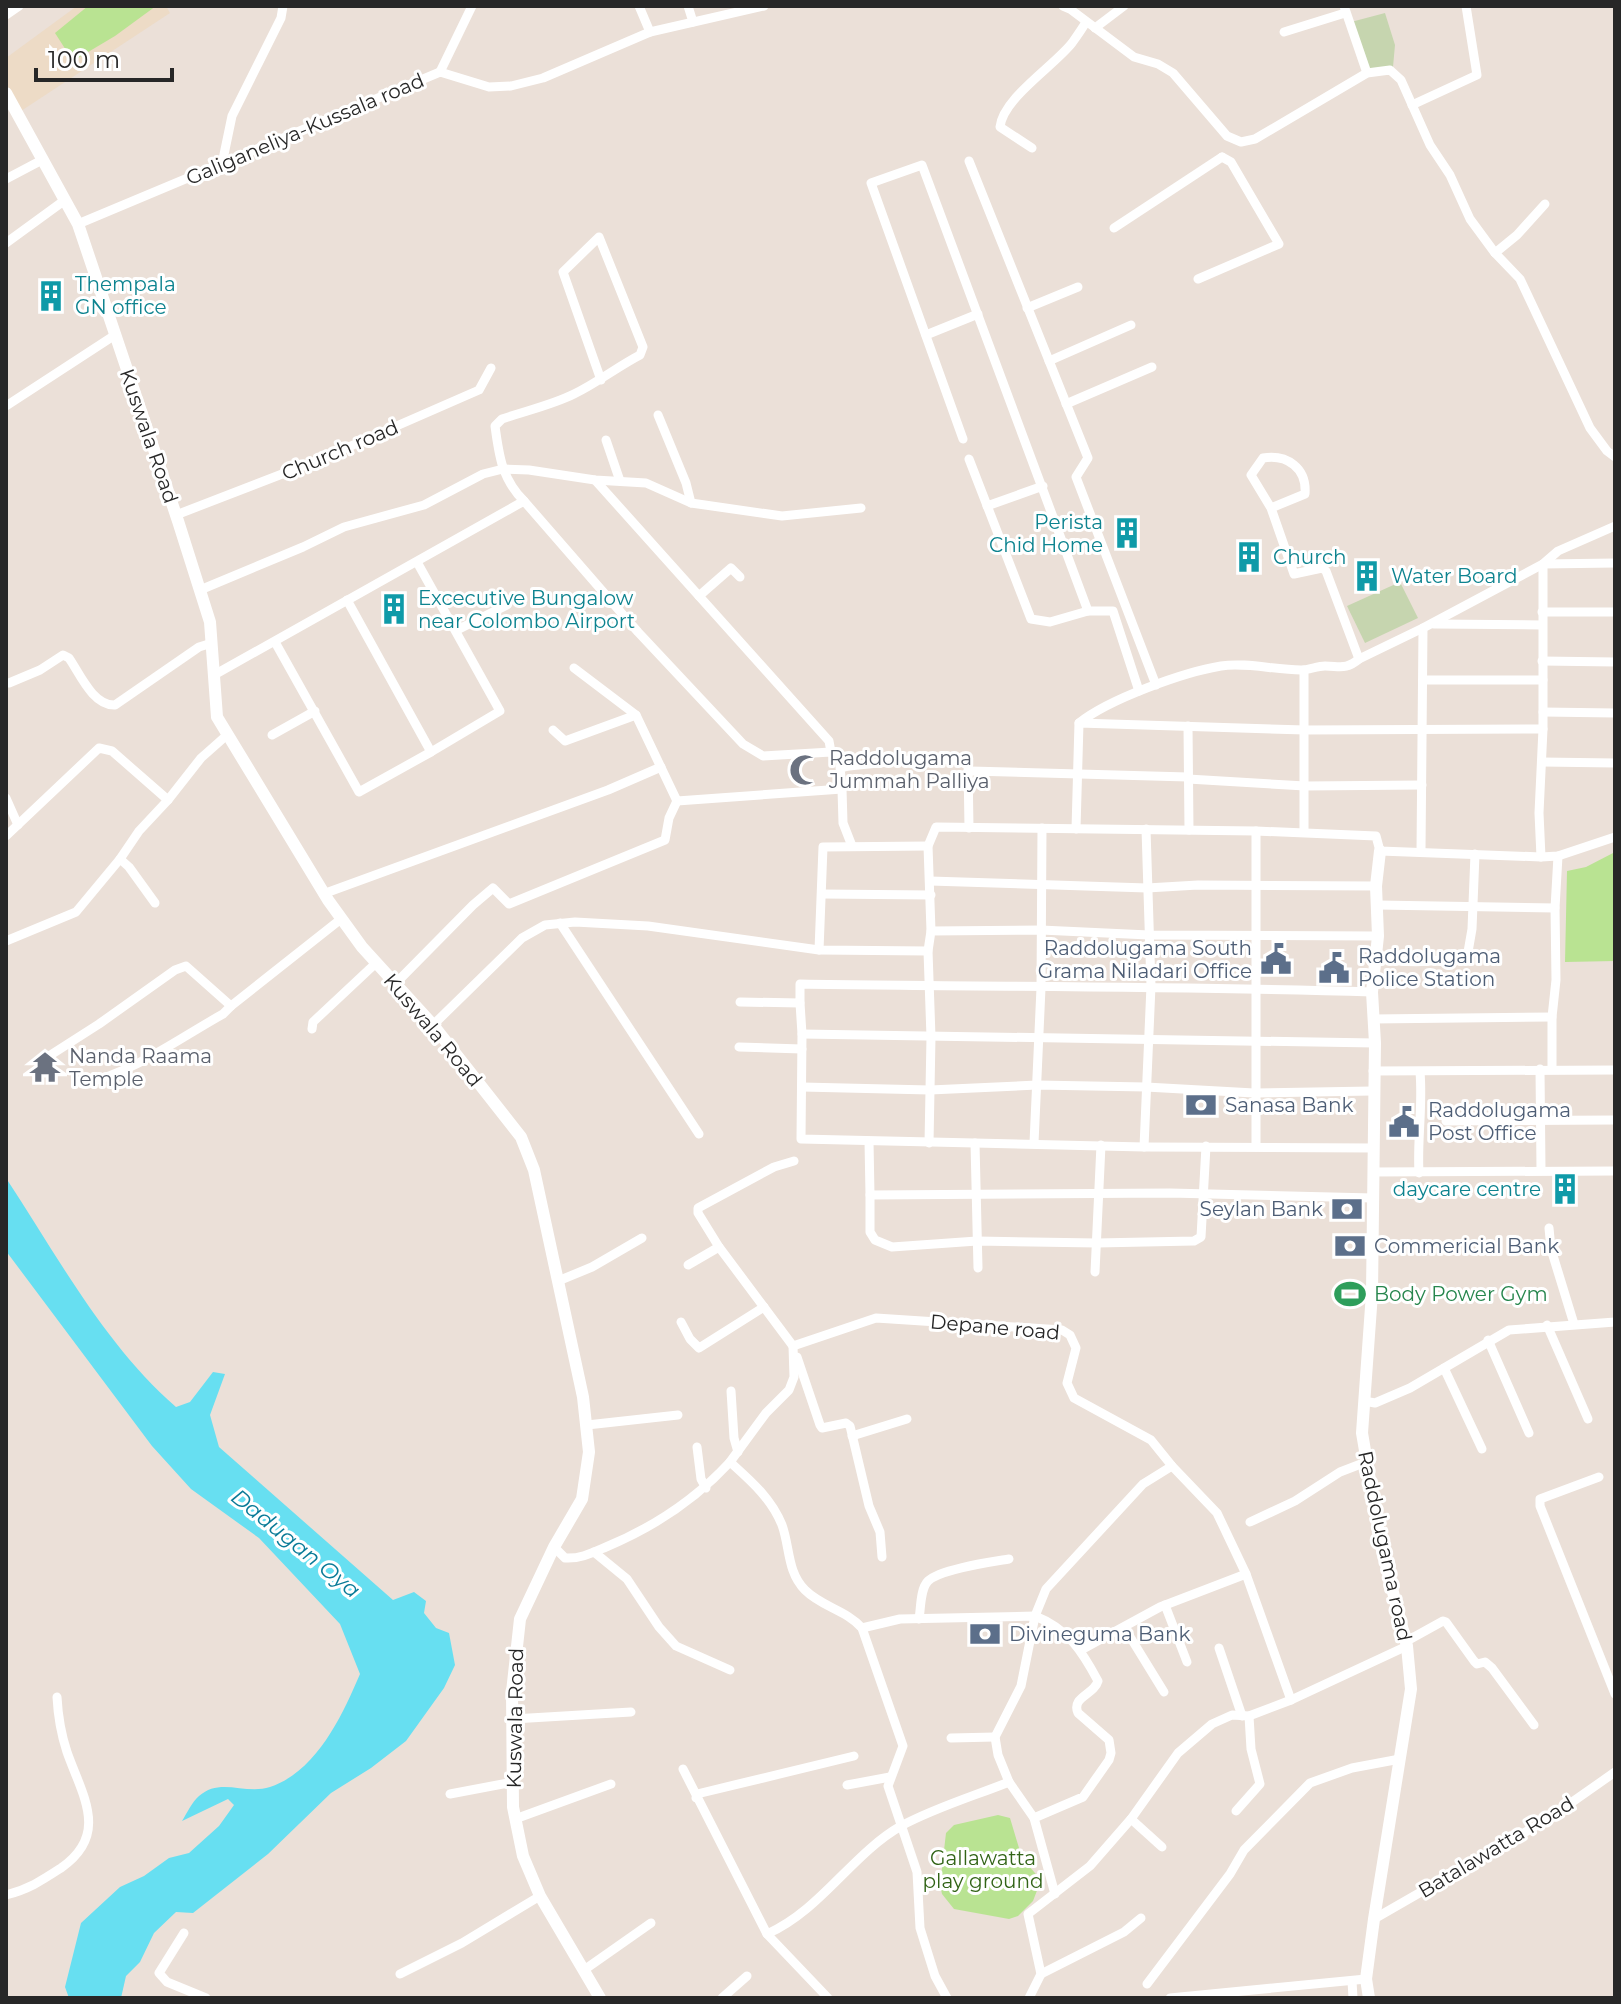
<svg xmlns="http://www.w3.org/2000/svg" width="1621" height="2004" font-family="Montserrat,sans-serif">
  <rect width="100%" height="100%" fill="#ebe0d8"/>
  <!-- education -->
  <polygon fill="#eddbc6" points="77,6 166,6 170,13 21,111 6,86 6,58"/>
  <!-- green -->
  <g fill="#b9e392">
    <polygon points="88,6 156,6 115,36 73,61 55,33"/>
    <polygon points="1615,852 1615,961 1565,962 1567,871 1586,867"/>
    <polygon points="998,1815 1010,1818 1022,1858 1041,1880 1033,1901 1018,1916 1009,1919 954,1909 942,1894 940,1885 946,1833 954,1825"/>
  </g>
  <!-- cemetery -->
  <g fill="#c6d5af">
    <polygon points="1385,13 1395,45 1393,67 1368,69 1351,22"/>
    <polygon points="1400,582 1418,618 1365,643 1347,606"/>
  </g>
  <!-- water -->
  <path fill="#67dff1" d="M6,1178C58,1257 104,1344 176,1407L190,1402L213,1372L225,1374L210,1415L219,1447L393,1600L414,1592L426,1601L424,1613L436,1628L449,1633L455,1665L444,1688L406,1741L371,1768L331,1793L268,1854L193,1913L176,1912L154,1933L140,1962L126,1976L121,1998H69L65,1987L81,1923L120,1887L144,1876L169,1858L189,1853L219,1826L234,1805L228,1799L182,1821C187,1813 192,1802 199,1796C220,1777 245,1795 270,1787C317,1771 342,1716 360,1674L340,1624L259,1538L191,1489L152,1446L6,1251Z"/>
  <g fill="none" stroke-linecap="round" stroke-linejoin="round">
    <!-- minor -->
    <g stroke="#fff" stroke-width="9">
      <polyline points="639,6 650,32"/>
      <polyline points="688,6 693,22"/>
      <polyline points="1063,6 1070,9 1134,57 1158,64 1173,73 1227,136 1241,142 1255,139 1367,73 1390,70 1401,80 1430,145 1450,175 1470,219 1495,253 1520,279 1590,428 1607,451 1615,457"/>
      <polyline points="1344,6 1367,73"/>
      <polyline points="6,15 19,6"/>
      <polyline points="1095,28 1124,6"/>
      <polyline points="1284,32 1345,13"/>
      <polyline points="440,72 472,6"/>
      <polyline points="1412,105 1477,75 1466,6"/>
      <path d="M1032,148L1000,127C1003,98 1054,66 1072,43C1077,36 1082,29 1086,22"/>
      <polyline points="969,161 1088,458 1076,477 1156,685"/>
      <polyline points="222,164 232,116 281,18 283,6"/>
      <polyline points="6,179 42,160"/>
      <polyline points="78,224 440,72 489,87 511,86 543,78 650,32 764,6"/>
      <polyline points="1114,228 1222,157"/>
      <polyline points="6,243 65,200"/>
      <polyline points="1495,253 1517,235 1545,204"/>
      <polyline points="1198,279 1279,244 1231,162 1222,157"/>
      <polyline points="1027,308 1078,287"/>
      <polyline points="926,335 978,314"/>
      <polyline points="1049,361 1131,325"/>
      <polyline points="1066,404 1152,367"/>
      <polyline points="6,406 115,335"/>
      <polyline points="658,415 686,483 691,503"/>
      <polyline points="963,439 871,183 922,165 1088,611 1113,611 1139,691"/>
      <polyline points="606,440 620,481"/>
      <polyline points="969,459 1031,619 1050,622 1088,611"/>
      <polyline points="595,480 829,741 831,752"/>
      <path d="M524,501C502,479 499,456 495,426L502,419C525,411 552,405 574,394C597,383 617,367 640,355L643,347L599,237L563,272L601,380"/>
      <polyline points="987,506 1043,486"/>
      <path d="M1271,508L1305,494C1307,468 1287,454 1263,458L1251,475L1271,508L1294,574L1322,568L1326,571L1359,659"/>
      <polyline points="176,515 321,459 479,390 491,368"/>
      <polyline points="417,562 500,711 431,752"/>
      <polyline points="200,590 303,547 344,527 424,505 483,474 503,469 529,470 595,480 646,483 691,503 782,516 861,508"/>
      <polyline points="699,596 731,568 740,577"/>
      <polyline points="1542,612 1615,612"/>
      <polyline points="1434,624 1542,625"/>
      <polyline points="457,630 507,605"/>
      <polyline points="275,642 359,792 431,752 347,600"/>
      <polyline points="1542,661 1615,662"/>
      <path d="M574,668L636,715L677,801L842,789L840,767C866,765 950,752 968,765L969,828"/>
      <polyline points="1304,670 1304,832"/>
      <polyline points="214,675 524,501 638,632 743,744 763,756 831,752 840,757 845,767"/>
      <polyline points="1423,680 1543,680"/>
      <path d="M9,683L40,670L63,655L69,658C80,674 93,706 115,705L199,647L212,643"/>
      <polyline points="1543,712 1615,713"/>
      <path d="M1079,723C1109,699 1184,672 1221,666C1246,662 1275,670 1301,670C1309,670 1317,666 1325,666C1340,666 1346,670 1359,659L1423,628"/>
      <polyline points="1188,726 1189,830"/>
      <polyline points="553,730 565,741 636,715"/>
      <polyline points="272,735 315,711"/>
      <polyline points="1542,762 1615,763"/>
      <polyline points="970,771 1188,777"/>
      <polyline points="1188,779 1305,786 1422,785"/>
      <polyline points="842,789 843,823 852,846"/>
      <polyline points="6,798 18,825"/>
      <polyline points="1076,829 1079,723 1305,730 1543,729 1543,564 1558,551 1615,526"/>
      <polyline points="6,836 99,748 112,751 168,800"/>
      <polyline points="1421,851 1423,628 1543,564 1615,563"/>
      <polyline points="1541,857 1539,813 1543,729"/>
      <polyline points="120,859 129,867 155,903"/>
      <polyline points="930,881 1147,888 1198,885 1376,886"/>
      <polyline points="323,894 608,790 661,767"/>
      <polyline points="822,894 931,895"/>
      <polyline points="1378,905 1555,908"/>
      <polyline points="560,923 699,1134"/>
      <polyline points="931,931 928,846 936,827 1256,831 1376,836 1380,851 1541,857 1558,856 1615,837"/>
      <polyline points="6,941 76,912 120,859 139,831 168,800 201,758 227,735"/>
      <polyline points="819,950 823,847 928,846"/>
      <path d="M1376,958C1406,963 1439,965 1468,952L1472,929L1475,854"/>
      <polyline points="395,984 473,905 493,888 509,904 665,840 669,818 677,801"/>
      <path d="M740,1002L800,1003V984C991,987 1182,986 1372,992"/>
      <polyline points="800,1003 802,1034 801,1139 1144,1147 1374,1148"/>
      <polyline points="1373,1019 1552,1017"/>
      <polyline points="433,1025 522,938 545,925 575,922 648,926 819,950 928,951"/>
      <polyline points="312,1029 313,1022 376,963"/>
      <polyline points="802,1034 1375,1043"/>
      <polyline points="739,1047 802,1049"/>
      <polyline points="49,1056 99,1024 175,970 186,966 231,1006 341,919"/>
      <polyline points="1540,1069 1541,1170"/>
      <polyline points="1552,1069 1552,1017 1556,980 1555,908 1558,856"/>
      <polyline points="1373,1071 1615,1070"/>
      <path d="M82,1084C133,1073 178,1039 223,1014L231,1006"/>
      <polyline points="802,1087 930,1090 1037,1085 1146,1087 1254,1093 1372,1091"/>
      <polyline points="1446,1121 1615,1120"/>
      <polyline points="869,1141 870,1195 1170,1193 1373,1198"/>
      <polyline points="929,1143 931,1037 928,951 931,931 1041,930 1149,935 1378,936"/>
      <polyline points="975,1143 978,1268"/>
      <polyline points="1034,1143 1041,988 1042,828"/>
      <polyline points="1144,1147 1151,986 1146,829"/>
      <polyline points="1256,1147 1256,831"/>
      <polyline points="794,1161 774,1167 698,1208 698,1213 719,1247 793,1346 876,1318 1062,1330 1070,1335 1076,1348 1067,1383 1074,1398 1151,1440 1172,1466 1217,1513 1246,1574 1291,1700"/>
      <polyline points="1373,1172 1615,1171"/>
      <path d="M1419,1173C1417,1139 1423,1106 1420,1072"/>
      <polyline points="870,1195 870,1232 875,1240 892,1247 977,1241 1097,1243 1194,1241 1201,1237 1206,1146"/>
      <polyline points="1549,1228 1551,1249 1574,1324"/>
      <polyline points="688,1265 719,1247"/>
      <polyline points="1095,1272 1101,1145"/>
      <polyline points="558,1281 592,1267 642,1238"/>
      <polyline points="681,1322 690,1339 699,1348 764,1307"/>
      <polyline points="1547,1325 1588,1419"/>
      <polyline points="1488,1340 1529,1433"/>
      <path d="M793,1346L794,1377L789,1390L766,1413L730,1462C751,1481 771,1498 782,1525C790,1547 787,1572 805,1590C822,1607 846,1610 862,1628L900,1619L1035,1616C1068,1629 1082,1651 1098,1681C1094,1695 1071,1697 1078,1713L1109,1740L1111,1753L1109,1760L1083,1797L1034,1818"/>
      <polyline points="797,1357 820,1425 822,1428 846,1423 850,1426 869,1506 880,1532 882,1557"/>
      <polyline points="1444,1368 1482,1449"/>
      <polyline points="731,1391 734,1438 738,1452"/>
      <polyline points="1364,1401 1375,1403 1410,1388 1509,1330 1615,1322"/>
      <polyline points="587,1425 678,1415"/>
      <polyline points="852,1436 907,1419"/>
      <polyline points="697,1447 701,1479 706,1488"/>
      <polyline points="1599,1477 1540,1499 1540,1506 1615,1694"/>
      <polyline points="1250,1522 1295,1501 1340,1472 1366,1462"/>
      <path d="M554,1547L565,1558C580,1559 592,1553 606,1547C654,1527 695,1500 730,1462"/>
      <polyline points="594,1552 627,1579 659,1627 676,1646 730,1670"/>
      <polyline points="1165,1605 1187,1662"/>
      <path d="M919,1619C921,1608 920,1589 928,1581C940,1569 991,1562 1009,1559"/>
      <polyline points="1124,1627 1164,1692"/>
      <polyline points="862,1628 903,1746 888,1786 917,1872 920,1928 935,1976 947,1998"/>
      <polyline points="1405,1642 1443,1621 1446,1622 1474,1661 1477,1664 1485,1662 1492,1668 1534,1725"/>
      <polyline points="1219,1648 1242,1716"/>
      <polyline points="1081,1650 1160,1607 1246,1574"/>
      <polyline points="513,1719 631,1712"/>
      <polyline points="951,1738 995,1737"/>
      <polyline points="683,1769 767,1934 828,1998"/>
      <polyline points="1009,1782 998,1755 995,1737 1021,1686 1035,1616 1046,1589 1143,1484 1172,1466"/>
      <polyline points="847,1785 890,1777"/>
      <polyline points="450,1794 513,1782"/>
      <polyline points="696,1798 697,1794 854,1756"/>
      <polyline points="1236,1811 1260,1784 1251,1749 1249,1716"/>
      <polyline points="515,1819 611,1784"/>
      <polyline points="1131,1819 1162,1847"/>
      <path d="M6,1895C29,1889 41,1881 61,1868C110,1834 82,1795 67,1752C61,1734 58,1716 57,1697"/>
      <polyline points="1374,1919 1548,1819 1615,1772"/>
      <polyline points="184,1933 159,1973 167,1982 206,1998"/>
      <path d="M767,1934C821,1910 852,1854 901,1826C934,1808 974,1796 1009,1782L1034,1818L1055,1894"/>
      <polyline points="584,1970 651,1923"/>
      <polyline points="400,1974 462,1943 540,1896"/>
      <polyline points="1041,1974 1124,1932 1141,1918"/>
      <polyline points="1352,1981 1353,1998"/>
      <polyline points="1147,1984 1230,1874 1244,1850 1310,1783 1352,1768 1400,1759"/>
      <polyline points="722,1998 747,1976"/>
      <polyline points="1029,1998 1041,1974 1028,1914 1090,1866 1131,1819 1178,1753 1212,1724 1232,1715 1249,1716 1291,1700 1407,1646"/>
      <polyline points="1170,1998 1366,1979"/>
    </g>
    <!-- tertiary -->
    <g stroke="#fff" stroke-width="12">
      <polyline points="6,93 78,224 178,521 210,622 217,717 328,900 362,947 433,1025 521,1137 534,1170 583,1397 589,1452 582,1499 554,1547 520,1619 512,1692 513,1807 523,1856 540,1896 600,1998"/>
      <polyline points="1369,1998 1366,1979 1374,1919 1411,1689 1407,1646 1382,1550 1362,1433 1372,1293 1375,1043 1372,992 1378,936 1376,886 1380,851"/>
    </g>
  </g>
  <!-- icons -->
  <defs>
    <symbol id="building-bare" viewBox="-9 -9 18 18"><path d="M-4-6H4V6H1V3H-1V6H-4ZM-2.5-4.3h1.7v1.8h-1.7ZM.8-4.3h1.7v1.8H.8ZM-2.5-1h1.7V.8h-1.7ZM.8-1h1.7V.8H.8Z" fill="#0f9aa8" stroke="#fff" stroke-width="2.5" paint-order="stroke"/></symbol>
    <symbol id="mosque-bare" viewBox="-9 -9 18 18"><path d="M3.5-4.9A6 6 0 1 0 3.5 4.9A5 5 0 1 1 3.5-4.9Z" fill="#6b7280" stroke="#fff" stroke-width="2.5" paint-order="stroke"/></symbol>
    <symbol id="civic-bare" viewBox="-9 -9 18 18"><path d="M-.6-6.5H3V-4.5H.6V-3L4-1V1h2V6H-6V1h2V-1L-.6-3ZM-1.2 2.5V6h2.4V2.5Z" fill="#5c6f8a" stroke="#fff" stroke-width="2.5" paint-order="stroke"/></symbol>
    <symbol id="temple-bare" viewBox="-9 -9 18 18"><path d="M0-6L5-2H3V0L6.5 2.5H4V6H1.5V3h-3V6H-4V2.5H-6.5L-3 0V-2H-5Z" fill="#6b7280" stroke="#fff" stroke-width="2.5" paint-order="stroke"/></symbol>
    <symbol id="bank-bare" viewBox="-9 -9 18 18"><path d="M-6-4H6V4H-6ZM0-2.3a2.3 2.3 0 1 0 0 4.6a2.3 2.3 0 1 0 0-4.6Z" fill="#5c6f8a" stroke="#fff" stroke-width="2.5" paint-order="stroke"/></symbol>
    <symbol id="stadium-bare" viewBox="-9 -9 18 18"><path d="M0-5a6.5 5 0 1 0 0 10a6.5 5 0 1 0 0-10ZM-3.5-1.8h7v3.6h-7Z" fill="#2e9e5b" stroke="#fff" stroke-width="2.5" paint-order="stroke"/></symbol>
  </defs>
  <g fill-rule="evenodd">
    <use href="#building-bare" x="29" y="274" width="44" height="44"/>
    <use href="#building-bare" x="1105" y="511" width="44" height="44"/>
    <use href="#building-bare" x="1227" y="535" width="44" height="44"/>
    <use href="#building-bare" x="1345" y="554" width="44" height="44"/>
    <use href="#building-bare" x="372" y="587" width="44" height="44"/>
    <use href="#mosque-bare" x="783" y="748" width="44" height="44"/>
    <use href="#civic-bare" x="1254" y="937" width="44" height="44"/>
    <use href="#civic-bare" x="1312" y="946" width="44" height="44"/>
    <use href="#temple-bare" x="23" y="1045" width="44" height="44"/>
    <use href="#bank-bare" x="1179" y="1083" width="44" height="44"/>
    <use href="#civic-bare" x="1382" y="1100" width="44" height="44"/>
    <use href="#building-bare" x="1543" y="1167" width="44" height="44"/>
    <use href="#bank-bare" x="1325" y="1187" width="44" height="44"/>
    <use href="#bank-bare" x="1328" y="1224" width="44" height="44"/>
    <use href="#stadium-bare" x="1328" y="1272" width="44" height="44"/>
    <use href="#bank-bare" x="963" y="1612" width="44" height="44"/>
  </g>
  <g text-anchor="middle" stroke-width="6" stroke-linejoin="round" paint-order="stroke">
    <!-- street labels -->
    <g font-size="20" fill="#272727" stroke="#fff">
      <text transform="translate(305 129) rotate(-23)" y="7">Galiganeliya-Kussala road</text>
      <text transform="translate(149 436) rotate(71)" y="7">Kuswala Road</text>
      <text transform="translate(340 450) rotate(-23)" y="7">Church road</text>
      <text transform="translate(433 1030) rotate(50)" y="7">Kuswala Road</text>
      <text transform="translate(995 1327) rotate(5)" y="7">Depane road</text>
      <text transform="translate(1385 1546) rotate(78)" y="7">Raddolugama road</text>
      <text transform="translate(515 1718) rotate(-89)" y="7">Kuswala Road</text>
      <text transform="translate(1496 1847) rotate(-31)" y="7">Batalawatta Road</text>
    </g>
    <!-- culture labels -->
    <g font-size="20" fill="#0d838f" stroke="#fff" text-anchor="start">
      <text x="75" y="291">Thempala<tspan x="75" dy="23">GN office</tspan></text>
      <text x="1103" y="529" text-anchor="end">Perista<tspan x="1103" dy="23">Chid Home</tspan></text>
      <text x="1273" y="564">Church</text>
      <text x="1391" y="583">Water Board</text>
      <text x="418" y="605">Excecutive Bungalow<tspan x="418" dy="23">near Colombo Airport</tspan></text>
      <text x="1541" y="1196" text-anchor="end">daycare centre</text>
    </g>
    <!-- worship labels -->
    <g font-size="20" fill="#5b616d" stroke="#fff" text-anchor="start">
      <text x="829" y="765">Raddolugama<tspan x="829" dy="23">Jummah Palliya</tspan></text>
      <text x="69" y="1063">Nanda Raama<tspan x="69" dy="23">Temple</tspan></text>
    </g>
    <!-- service labels -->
    <g font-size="20" fill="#4e5e75" stroke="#fff" text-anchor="start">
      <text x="1252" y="955" text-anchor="end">Raddolugama South<tspan x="1252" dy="23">Grama Niladari Office</tspan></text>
      <text x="1358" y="963">Raddolugama<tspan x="1358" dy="23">Police Station</tspan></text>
      <text x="1225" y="1112">Sanasa Bank</text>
      <text x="1428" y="1117">Raddolugama<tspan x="1428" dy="23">Post Office</tspan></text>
      <text x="1323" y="1216" text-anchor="end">Seylan Bank</text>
      <text x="1374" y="1253">Commericial Bank</text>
      <text x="1009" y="1641">Divineguma Bank</text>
    </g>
    <!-- leisure labels -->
    <g font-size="20" fill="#27864d" stroke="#fff" text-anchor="start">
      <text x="1374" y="1301">Body Power Gym</text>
    </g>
    <!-- park labels -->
    <g font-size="20" fill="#326417" stroke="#fff">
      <text x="983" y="1865">Gallawatta<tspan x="983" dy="23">play ground</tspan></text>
    </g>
    <!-- water labels -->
    <g font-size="22" font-style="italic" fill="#0a7b98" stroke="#fff">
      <text transform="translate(296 1543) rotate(39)" y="8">Dadugan Oya</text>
    </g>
  </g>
  <!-- border -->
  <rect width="1621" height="2004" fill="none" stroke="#272727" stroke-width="16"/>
  <!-- scale -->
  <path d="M36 68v12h136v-12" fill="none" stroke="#272727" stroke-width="4"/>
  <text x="48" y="68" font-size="24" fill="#272727" stroke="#ffffff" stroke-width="6" paint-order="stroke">100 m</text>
</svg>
